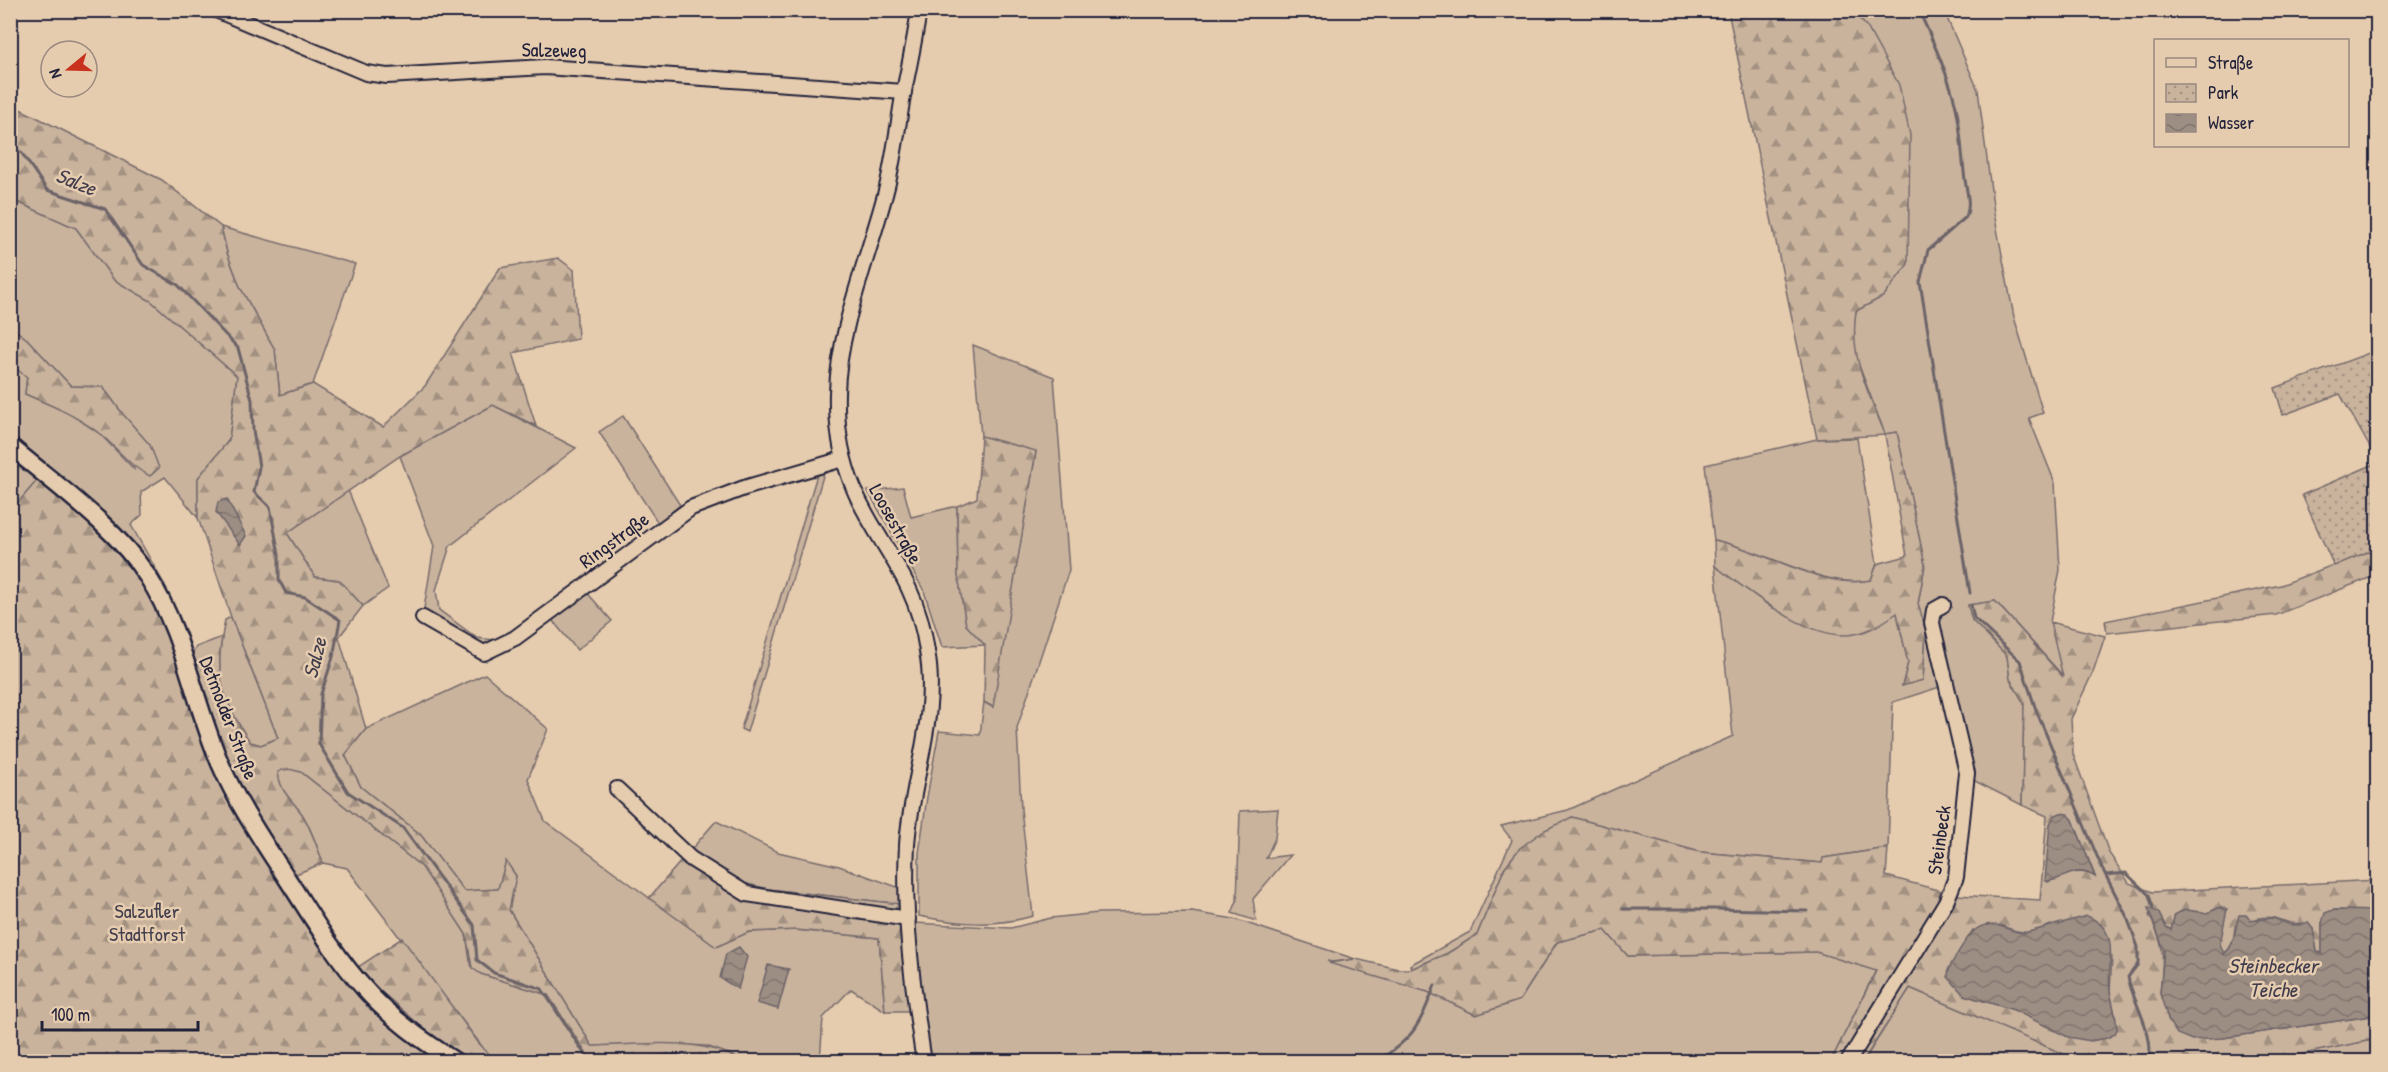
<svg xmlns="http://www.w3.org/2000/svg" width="2388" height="1072" font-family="'Patrick Hand',sans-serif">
  <defs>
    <pattern id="forest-firs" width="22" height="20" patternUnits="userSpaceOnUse" patternTransform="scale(1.5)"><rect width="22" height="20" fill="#c9b39d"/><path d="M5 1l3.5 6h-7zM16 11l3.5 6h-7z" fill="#a39181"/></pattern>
    <pattern id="park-dots" width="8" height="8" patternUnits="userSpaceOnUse" patternTransform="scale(1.5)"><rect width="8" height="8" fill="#c9b39d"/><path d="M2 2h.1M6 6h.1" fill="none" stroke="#a39181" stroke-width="1.8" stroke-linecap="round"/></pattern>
    <pattern id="water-waves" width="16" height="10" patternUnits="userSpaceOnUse" patternTransform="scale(1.5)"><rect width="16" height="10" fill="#9d8e84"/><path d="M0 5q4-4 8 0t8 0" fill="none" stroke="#80746d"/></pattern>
  </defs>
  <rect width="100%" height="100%" fill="#e6ccae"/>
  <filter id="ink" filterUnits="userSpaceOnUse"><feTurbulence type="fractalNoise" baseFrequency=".0167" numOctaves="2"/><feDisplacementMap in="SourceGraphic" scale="12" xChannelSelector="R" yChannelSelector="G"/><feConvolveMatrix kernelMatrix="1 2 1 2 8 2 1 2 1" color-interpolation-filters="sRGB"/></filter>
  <g filter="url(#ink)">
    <!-- grass -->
    <g fill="#c9b39d" stroke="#766a6c" stroke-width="1.5">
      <polygon points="1852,11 1944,11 1978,90 1994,213 2014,317 2043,413 2029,418 2055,483 2060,570 2050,622 2065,678 1995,601 1968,605 1972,620 2007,656 2010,679 2024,703 2022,805 1971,779 1949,684 1893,702 1888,848 1824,858 1822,863 1700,852 1572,817 1520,848 1505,867 1477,935 1448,953 1411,969 1410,965 1470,932 1512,840 1501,826 1568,810 1733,736 1715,566 1772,608 1897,613 1908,663 1902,686 1923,680 1926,631 1918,604 1925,565 1897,432 1885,434 1855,355 1853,331 1856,311 1884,296 1867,27"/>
      <polygon points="10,196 15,201 76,228 114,280 151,301 237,376 229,440 198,478 198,518 165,477 141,492 142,515 131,525 167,589 161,591 40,477 11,511 11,365 27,376 25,394 67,412 100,434 134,469 122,413 103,387 71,386 27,339 11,327"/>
      <polygon points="221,227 355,264 313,384 280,395 275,350 240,287 227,253"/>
      <path d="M973,345L1054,377L1069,570L1017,728L1021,809L1033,916C995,927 958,924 919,916V853L927,797L939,731L980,735L984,702L992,707L1036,452L981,436Z"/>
      <polygon points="493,405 576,448 450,546 436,590 439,610 477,638 504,641 485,647 423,615 434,546 400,456"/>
      <polygon points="623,416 680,505 658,523 599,432"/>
      <path d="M1857,438L1877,564L1871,580C1825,590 1762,549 1714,540L1705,465L1817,439Z"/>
      <polygon points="826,466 747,732 741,729 819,468"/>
      <polygon points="903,487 911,517 957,506 958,575 966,625 985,645 942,647 924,591 868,491"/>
      <polygon points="348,490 388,588 363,606 339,580 315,577 287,533"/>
      <polygon points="583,588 612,621 577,650 548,615"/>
      <path d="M231,617L278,738L261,745L250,742C218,694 214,676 225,620Z"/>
      <polygon points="485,674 548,729 528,779 545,821 716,947 749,932 796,930 879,938 885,1011 851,989 823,1018 820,1061 742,1061 729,1054 706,1046 669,1044 592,1046 509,910 516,876 506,862 498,889 464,891 420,834 361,787 345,755 366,729"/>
      <path d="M292,769L301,772L422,867L466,934L470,961L481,974L548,995L590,1059C631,1057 674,1049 714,1061H497L484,1049L347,868L323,863C317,847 311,828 302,814C291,799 280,792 278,773L281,770Z"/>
      <polygon points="1278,809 1275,838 1266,858 1290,855 1253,899 1256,921 1232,913 1237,901 1240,811"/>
      <polygon points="716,821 778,852 839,866 900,888 900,904 768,889 739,882 689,852"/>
      <polygon points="1192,912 1234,919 1355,959 1332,962 1327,961 1428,992 1476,1015 1520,1000 1557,942 1605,930 1628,956 1816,952 1876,970 1831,1061 929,1061 914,923 1011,928 1051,918 1098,913"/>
      <polygon points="1910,988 2080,1061 1863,1062"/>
      <polygon points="2377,1039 2377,1061 2268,1061"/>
    </g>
    <!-- forest -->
    <g fill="url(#forest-firs)" stroke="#766a6c" stroke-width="1.5" fill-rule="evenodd">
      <path d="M1728,11H1852L1867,27L1899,85L1910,135L1908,264L1884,296L1856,311C1849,357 1868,391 1885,434L1897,432L1925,565L1918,604L1926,630L1923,680L1902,686L1908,663L1897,613C1884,622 1871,631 1855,634C1811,643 1749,591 1715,566L1714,540C1761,549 1825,591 1871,580L1877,564L1907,556L1885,435L1817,439Z"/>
      <path d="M10,104L162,180L221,227L227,253L240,287L275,350L280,395L313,384L383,427L425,386L500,268L558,258L574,270L578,339L513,353L536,426L493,405L400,456L287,533L315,577L339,580L363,606L339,637L366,729L345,755L361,787L420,834L464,891L498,889L506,861L516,876L509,910L592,1046C641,1045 698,1035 742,1061H714L699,1057L675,1054L590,1059L548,995L481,974L472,968L466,934L422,867L301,772C293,770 285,767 278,772C280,792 291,799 302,814C311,828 317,847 323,863L291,876L228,765L189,659L196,647L222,637C214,680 227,707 250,742L261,745L278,738L231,617L198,518V478L229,440L237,376L151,301L114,280L76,228L15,201L11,196Z"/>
      <path d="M11,327L27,339L71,386L103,387L122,413L150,445L159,468L150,476C127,465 118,448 100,434C77,416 51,405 25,394L27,377L11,365Z"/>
      <polygon points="981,436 1036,451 993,707 984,702 985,645 966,625 958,575 957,506 977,498"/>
      <polygon points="40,477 78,509 133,565 163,618 212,757 344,973 446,1061 11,1062 11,511"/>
      <polygon points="2377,548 2377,575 2276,615 2107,633 2105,621 2281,585"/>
      <path d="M1995,601L2063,677L2050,622L2105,636L2093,672L2071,719L2073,754L2109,853L2129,883L2152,892L2377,880V911L2333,910L2322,923V954L2317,951L2313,929L2308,923C2292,925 2288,922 2274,918C2262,915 2246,922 2235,926C2234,936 2233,949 2223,954L2220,944L2221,907L2207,913L2185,910L2175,914L2171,930L2166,927L2158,912L2149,915C2167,950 2163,957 2160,994L2223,1038L2377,1015V1039L2268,1061H2080L1910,988L1863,1061H1831L1876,971L1816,952L1628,956L1605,930L1557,942L1520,1000L1476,1015L1428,992L1329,963L1356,959L1398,969H1411L1448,953L1477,935L1505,867L1520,848L1543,831L1572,817L1700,852L1822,863L1823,858L1888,848L1886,876L1956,895L2040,900L2047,816L2022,805L2024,703L2010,679L2007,656L1972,620L1968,605ZM2073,820L2095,876C2078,867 2064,876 2048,882ZM2000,925C2022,935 2029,934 2051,925L2112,957L2110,991L2116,1019L2068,1037L2014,1010L1964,995L1948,970L1973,931Z"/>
      <polygon points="689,852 739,882 768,889 900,904 910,1011 885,1011 879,938 796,930 749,932 716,947 649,898"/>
      <polygon points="402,938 483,1049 497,1061 466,1062 450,1051 355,969"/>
    </g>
    <!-- park -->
    <g fill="url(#park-dots)" stroke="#766a6c" stroke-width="1.5">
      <polygon points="2377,350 2377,460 2340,394 2283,415 2275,388"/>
      <polygon points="2377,463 2377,548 2334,566 2302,495"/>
    </g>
    <!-- water -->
    <g fill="url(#water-waves)" stroke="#6c6367" stroke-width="1.5">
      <polygon points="227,499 246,536 240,545 216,512 218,502"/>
      <path d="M2060,813L2068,814L2073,820L2095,877C2074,863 2066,881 2045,881L2050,824L2054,816Z"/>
      <path d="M2221,907L2227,909L2220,944L2224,954C2235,947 2235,928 2239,915H2246L2250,920L2273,918L2291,925L2308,923L2313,929L2317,951L2322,954V923L2325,913L2333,910L2377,911V1015L2223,1038L2192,1040L2177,1034L2169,1022L2160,994L2164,950L2148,908L2158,912L2166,927L2171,930L2175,914L2186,910L2207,913Z"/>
      <path d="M2087,916C2123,931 2106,963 2110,991C2112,1004 2116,1016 2117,1029L2115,1034L2107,1038L2091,1041L2068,1037L2014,1010L1964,995L1948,977C1948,967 1954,960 1959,951C1969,934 1980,918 2003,927C2011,930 2016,933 2025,933Z"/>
      <polygon points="739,947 747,957 738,989 720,978 726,954"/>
      <polygon points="768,965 789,969 778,1009 757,1003"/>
    </g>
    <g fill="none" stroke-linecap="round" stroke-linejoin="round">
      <!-- stream -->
      <g stroke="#6c6367" stroke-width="3">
        <path d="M1913,10L1920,13C1932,39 1944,65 1952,92C1961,120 1961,150 1965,180C1967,193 1971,204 1966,217L1928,250L1920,282L1970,593"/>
        <polyline points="10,147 21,152 47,190 105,209 143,265 178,285 238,348 252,400 253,430 259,467 254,492 270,507 279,555 279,580 286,593 305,597 340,620 333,657 321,694 319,744 348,792 403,828 474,925 477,960 494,973 542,989 589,1061 676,1056 709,1062"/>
        <path d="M1971,605L1974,618L2020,661L2036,710L2102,868L2127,917L2138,947V964L2128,977C2132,1001 2157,1037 2148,1062"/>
        <polyline points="2106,875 2126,873 2149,895 2153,908"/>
        <polyline points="1623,909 1713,909 1807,911"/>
        <path d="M1376,1062C1415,1037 1419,1026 1435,985"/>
        <polyline points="2332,1062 2334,1059 2378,1056"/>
      </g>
      <defs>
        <g id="minor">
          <polyline points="216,10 366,73 387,76 545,67 904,92"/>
          <path d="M919,10C915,39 909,67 903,96C898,126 894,157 887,187C871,251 838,328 837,393C836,426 841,458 854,489C868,524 893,554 909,589C918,608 924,630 927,651C939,716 911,780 907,845C903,917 913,990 924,1062"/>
          <polyline points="423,618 484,653 515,638 691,508 744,488 843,459"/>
          <polyline points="617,789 691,859 747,894 908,919"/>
          <polyline points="1848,1062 1946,902 1956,877 1967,773 1932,623 1934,610 1943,605"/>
        </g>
        <path id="major" d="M10,446C57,486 114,525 148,577C184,633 194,703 220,763C237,803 262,840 286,877C311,915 334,955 364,988C390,1018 423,1041 456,1062"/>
      </defs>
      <!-- minor casing -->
      <use href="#minor" stroke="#22223b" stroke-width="18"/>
      <!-- major casing -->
      <use href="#major" stroke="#22223b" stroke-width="21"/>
      <!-- minor -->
      <use href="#minor" stroke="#e6ccae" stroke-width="14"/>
      <!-- major -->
      <use href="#major" stroke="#e6ccae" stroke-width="16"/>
    </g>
  </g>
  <g text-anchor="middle" stroke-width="5" stroke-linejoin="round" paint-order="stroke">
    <!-- street labels -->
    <g font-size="20" fill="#22223b" stroke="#e6ccae">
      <text transform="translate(554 50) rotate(1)" y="7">Salzeweg</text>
      <text transform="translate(896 524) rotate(61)" y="7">Loosestraße</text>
      <text transform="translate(614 540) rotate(-36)" y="7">Ringstraße</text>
      <text transform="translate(229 718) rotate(69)" y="7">Detmolder Straße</text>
      <text transform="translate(1939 840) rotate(-82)" y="7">Steinbeck</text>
    </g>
    <!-- park labels -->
    <g font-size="20" fill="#433f4f" stroke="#e6ccae">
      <text x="147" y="918">Salzufler<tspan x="147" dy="23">Stadtforst</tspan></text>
    </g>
    <!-- water labels -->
    <g font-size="21" font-style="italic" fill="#413d4d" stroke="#e6ccae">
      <text transform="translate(76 182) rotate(22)" y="7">Salze</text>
      <text transform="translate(315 658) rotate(-76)" y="7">Salze</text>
      <text x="2273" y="973">Steinbecker<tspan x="2273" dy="24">Teiche</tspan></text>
    </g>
  </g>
  <!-- margin -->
  <rect width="2388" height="1072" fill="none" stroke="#e6ccae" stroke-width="36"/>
  <rect x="18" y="18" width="2352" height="1036" fill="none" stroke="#22223b" stroke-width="2" filter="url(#ink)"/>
  <!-- legend -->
  <rect x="2154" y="39" width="195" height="108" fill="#e6ccae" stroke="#988880" stroke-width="1.5"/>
  <rect x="2166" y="58" width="30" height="9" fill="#e6ccae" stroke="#988880" stroke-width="1.5"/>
  <text x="2208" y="69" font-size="18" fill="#22223b">Straße</text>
  <rect x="2166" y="84" width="30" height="18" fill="url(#park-dots)" stroke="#988880" stroke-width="1.5"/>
  <text x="2208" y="99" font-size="18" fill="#22223b">Park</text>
  <rect x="2166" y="114" width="30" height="18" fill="url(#water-waves)" stroke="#988880" stroke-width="1.5"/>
  <text x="2208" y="129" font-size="18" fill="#22223b">Wasser</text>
  <!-- north arrow -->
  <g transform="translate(69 69) rotate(251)"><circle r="28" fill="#e6ccae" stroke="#988880" stroke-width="1.5"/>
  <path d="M0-4.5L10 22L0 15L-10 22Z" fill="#c8321e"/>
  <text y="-9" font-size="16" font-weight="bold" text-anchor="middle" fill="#22223b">N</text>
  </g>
  <!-- scale -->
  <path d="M42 1021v9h156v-9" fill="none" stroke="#22223b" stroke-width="3"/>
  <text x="51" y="1021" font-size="18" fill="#22223b" stroke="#e6ccae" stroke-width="4.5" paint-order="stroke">100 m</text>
</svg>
